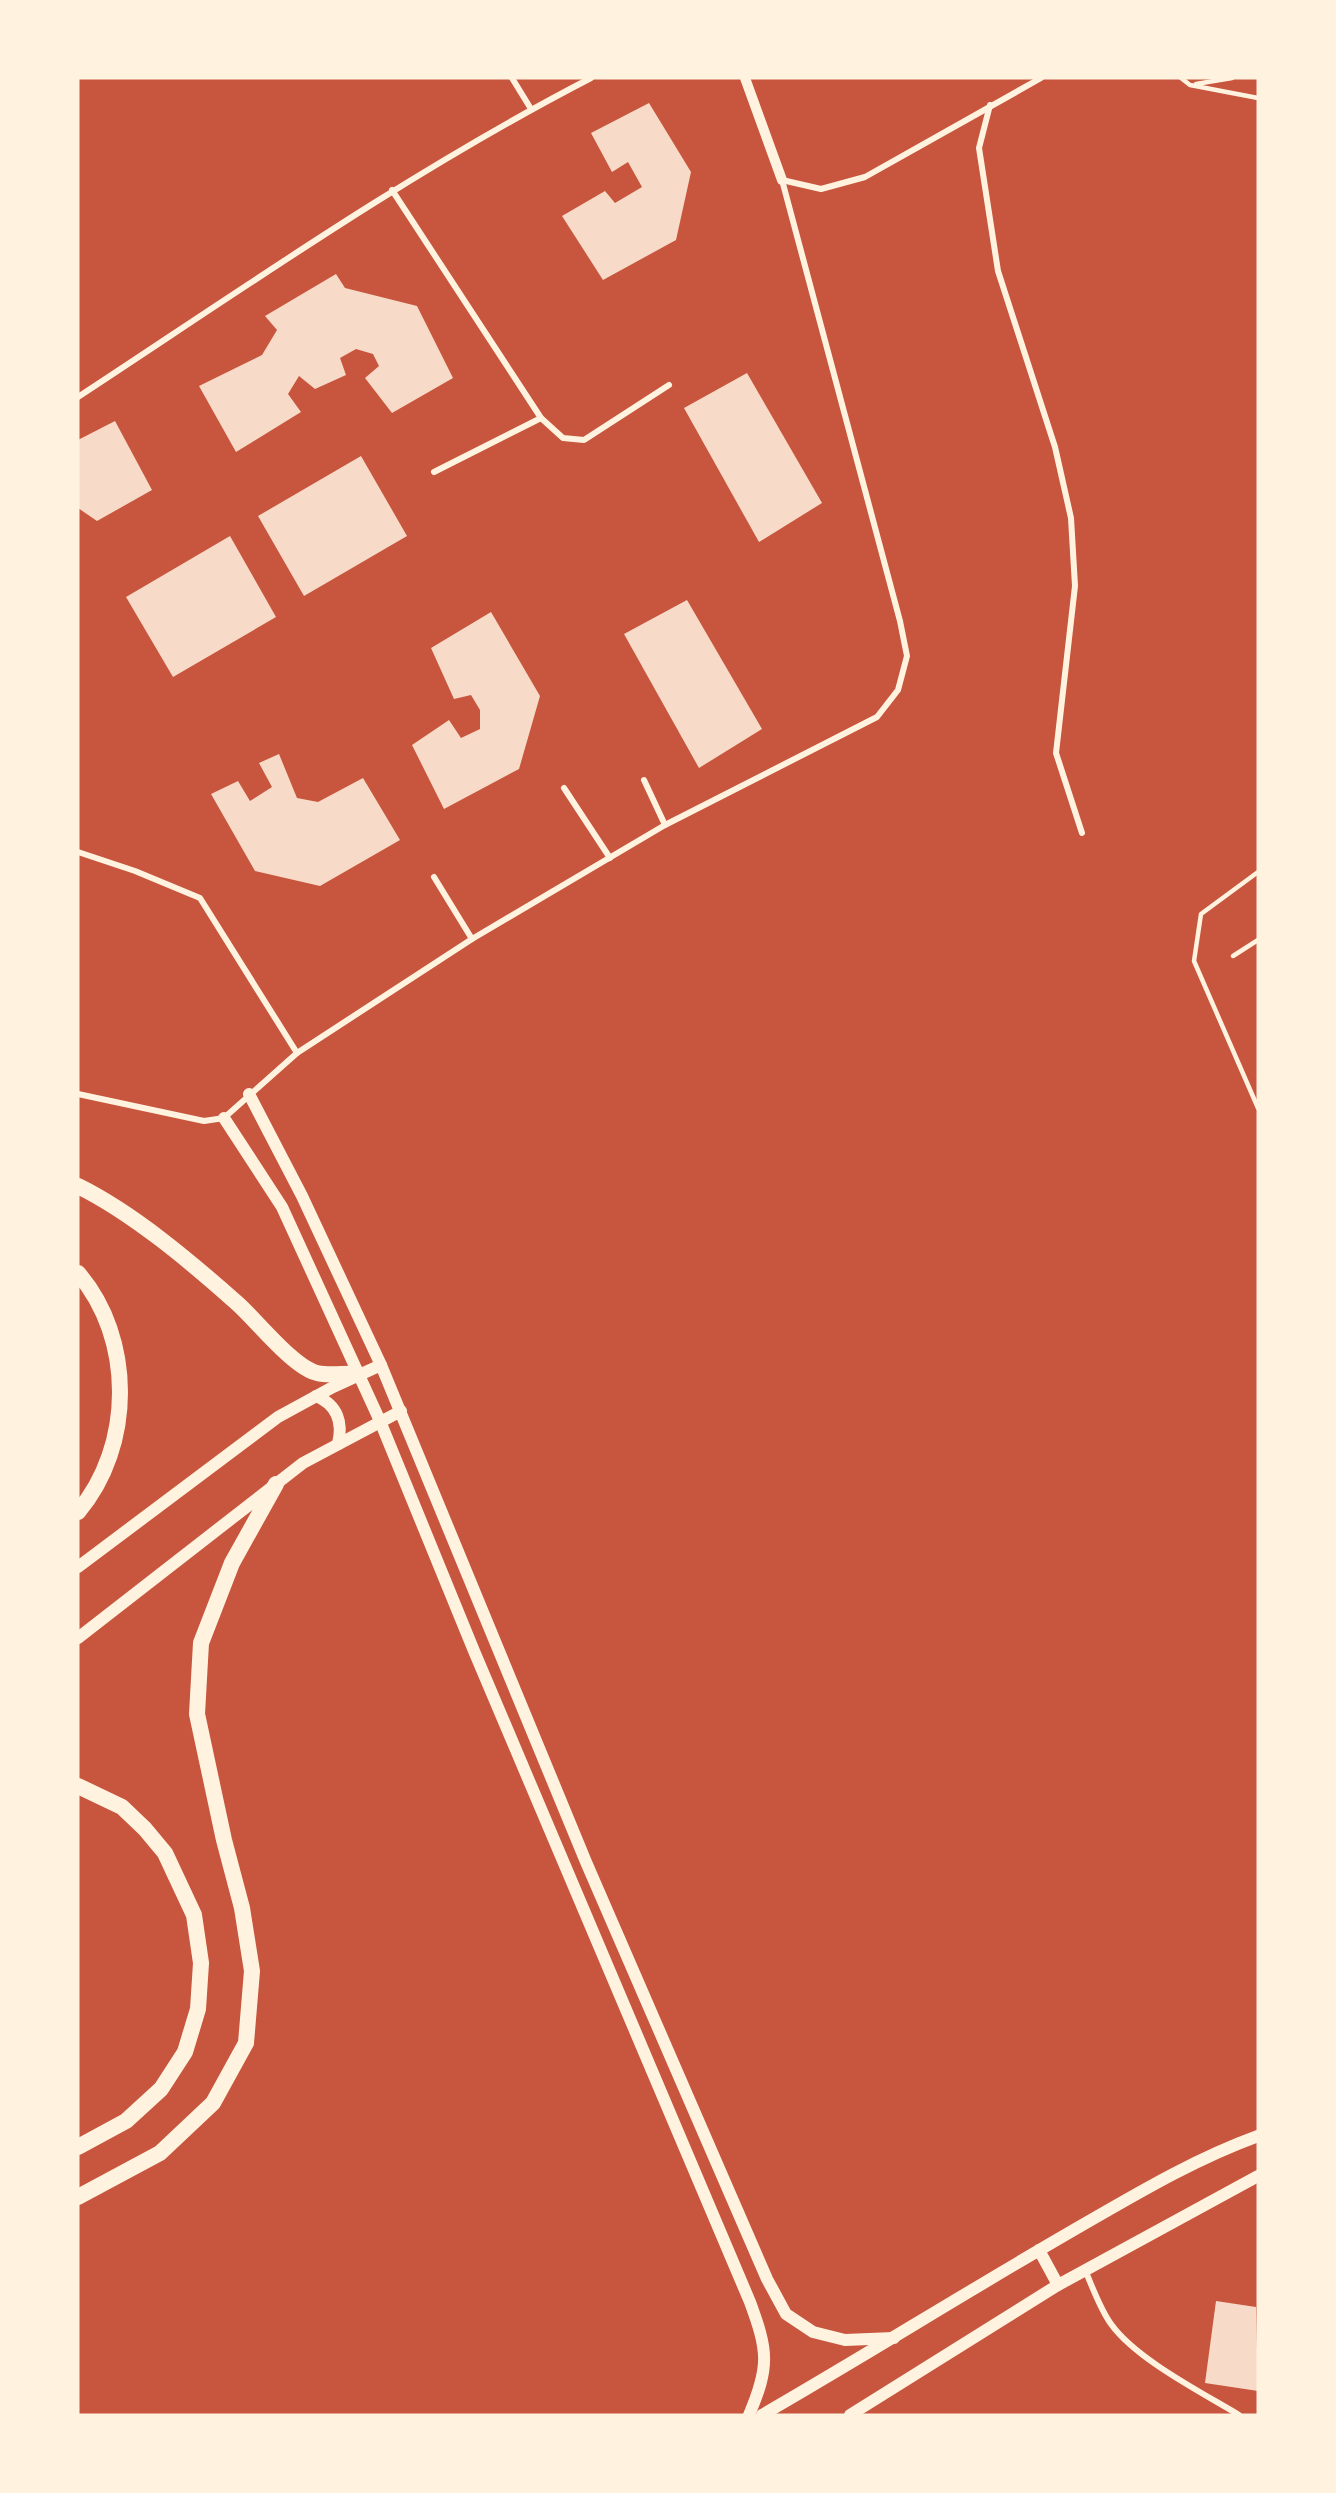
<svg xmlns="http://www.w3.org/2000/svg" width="1336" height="2493" font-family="'Exo 2',sans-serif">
  <rect width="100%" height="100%" fill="#c8553d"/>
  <!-- building -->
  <g fill="#f7dbc8">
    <polygon points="649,103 691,172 676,240 603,280 562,216 605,191 615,203 642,187 628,162 612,172 591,133"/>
    <polygon points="336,274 345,288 417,306 453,378 392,413 365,378 379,366 373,354 356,349 340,358 346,375 315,389 299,376 288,394 301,412 236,452 199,386 262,355 277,330 265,316"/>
    <polygon points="747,373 822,503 759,542 684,408"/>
    <polygon points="115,421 152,490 97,521 78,508 78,440"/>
    <polygon points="361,456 407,536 304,596 258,516"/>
    <polygon points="230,536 276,617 173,677 126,597"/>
    <polygon points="687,600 762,729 699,768 624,634"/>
    <polygon points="491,612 540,696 519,769 444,809 412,745 449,720 461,738 480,729 480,710 471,695 454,699 431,648"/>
    <polygon points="279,754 297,798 318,802 363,778 400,840 320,886 255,871 211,794 238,781 250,801 272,787 259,763"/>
    <polygon points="1216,2301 1256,2307 1258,2391 1205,2383"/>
  </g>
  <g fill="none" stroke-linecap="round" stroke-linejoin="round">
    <!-- service -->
    <g stroke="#fff3e0" stroke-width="4.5">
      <polyline points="1181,78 1190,85 1258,98"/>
      <polyline points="1196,84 1232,78"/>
      <polyline points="1258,872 1201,914 1194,961 1258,1108"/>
      <polyline points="1233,956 1258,940"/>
    </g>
    <!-- minor -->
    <g stroke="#fff3e0" stroke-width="6">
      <polyline points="512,78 531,109"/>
      <polyline points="990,105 979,148 998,271 1055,447 1071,518 1075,586 1056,753 1082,833"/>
      <polyline points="392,190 541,418 563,438 584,440 669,385"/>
      <path d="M78,397C247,286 411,171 591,78"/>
      <polyline points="434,472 541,418"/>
      <polyline points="564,788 610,858"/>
      <polyline points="665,825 877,717 898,690 907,656 900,621 782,180 821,189 865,177 1041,78"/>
      <polyline points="78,852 135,871 200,898 297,1053"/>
      <polyline points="434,877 472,939"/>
      <polyline points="78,1094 204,1121 224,1118 297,1053 472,939 665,825 644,780"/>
      <path d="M1085,2270C1093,2288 1100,2309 1111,2324C1136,2359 1201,2392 1239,2415"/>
    </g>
    <!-- tertiary -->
    <polyline stroke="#fff3e0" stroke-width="10" points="745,78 782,180"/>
    <!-- secondary -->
    <g stroke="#fff3e0" stroke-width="12">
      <polyline points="249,1094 302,1196 381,1365 586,1862 767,2279 786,2314 813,2332 845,2340 894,2338"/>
      <path d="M224,1118L282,1207L380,1421L474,1651L750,2302C768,2351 770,2366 749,2415"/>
      <path d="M316,1396C338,1405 343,1423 338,1444"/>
      <polyline points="78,1567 278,1417 333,1387 381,1365"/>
      <polyline points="78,1638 303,1463 401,1411"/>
      <polyline points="1039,2250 1058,2285"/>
      <path d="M762,2415C866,2355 968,2291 1072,2231C1133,2196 1192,2160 1258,2136"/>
      <polyline points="850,2415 1058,2285 1258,2176"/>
    </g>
    <!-- trunk -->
    <g stroke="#fff3e0" stroke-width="16">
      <path d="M78,1186C133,1213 192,1263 238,1304C256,1320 294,1368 317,1373C329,1376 345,1373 358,1374"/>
      <path d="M78,1273C134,1338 134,1446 78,1512"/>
      <polyline points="78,1786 122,1807 145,1829 165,1853 194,1915 201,1963 198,2009 185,2052 161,2089 126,2121 78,2147"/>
      <polyline points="78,2197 160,2153 213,2103 246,2043 252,1971 242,1908 224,1840 197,1714 201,1643 232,1563 276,1484"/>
    </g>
  </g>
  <!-- border -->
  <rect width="1336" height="2493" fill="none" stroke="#fff3e0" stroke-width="159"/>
</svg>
